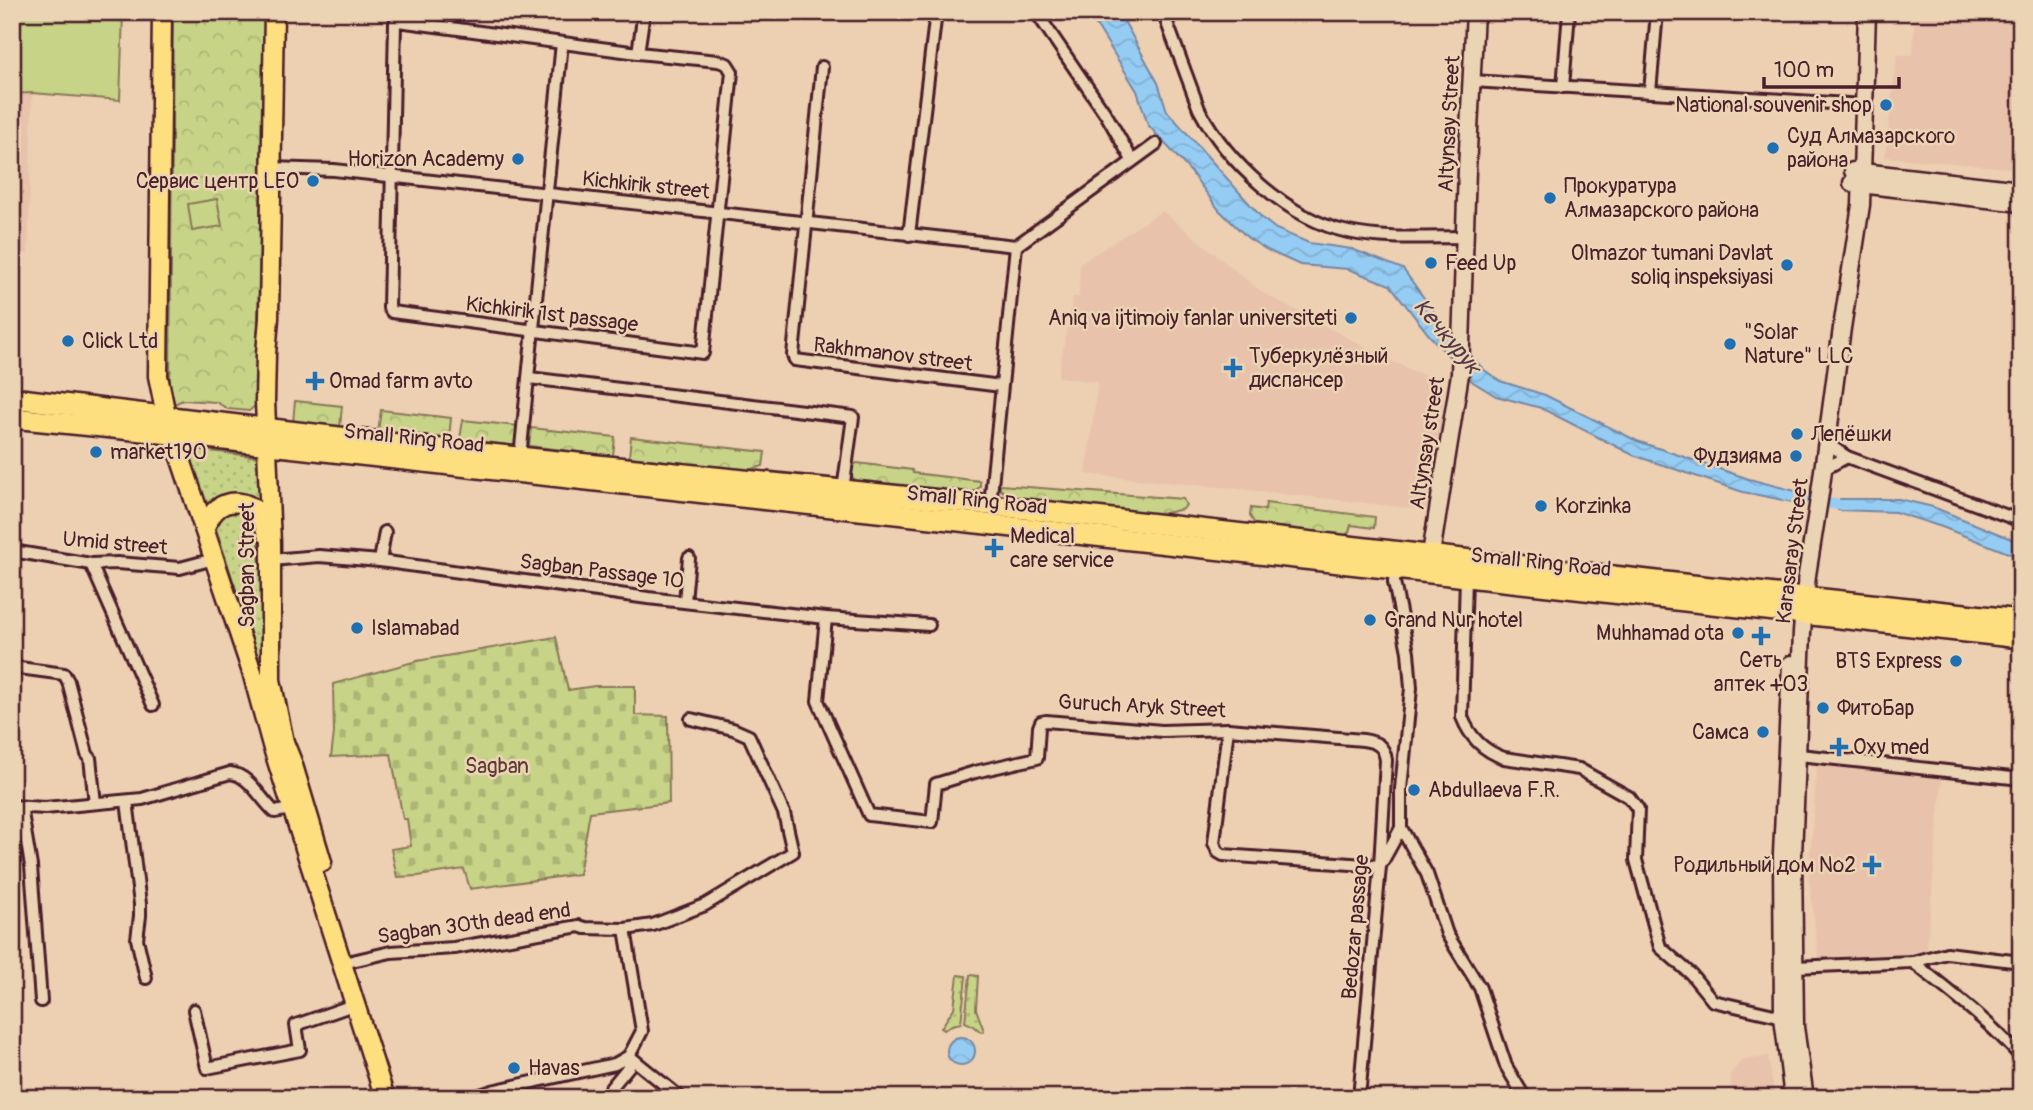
<svg xmlns="http://www.w3.org/2000/svg" width="2033" height="1110" font-family="Pangolin,sans-serif">
  <defs>
    <pattern id="grass-dots" width="8" height="8" patternUnits="userSpaceOnUse" patternTransform="scale(1.75)"><rect width="8" height="8" fill="#c7d387"/><path d="M2 2h.1M6 6h.1" fill="none" stroke="#acb575" stroke-width="1.8" stroke-linecap="round"/></pattern>
    <pattern id="forest-crowns" width="20" height="18" patternUnits="userSpaceOnUse" patternTransform="scale(1.75)"><rect width="20" height="18" fill="#c7d387"/><path d="M2 6a3 3 0 1 1 6 0M12 15a3 3 0 1 1 6 0" fill="none" stroke="#acb575"/></pattern>
    <pattern id="cemetery-stones" width="16" height="16" patternUnits="userSpaceOnUse" patternTransform="scale(1.75)"><rect width="16" height="16" fill="#c7d387"/><path d="M2 7V4a2 2 0 0 1 4 0v3zM10 15v-3a2 2 0 0 1 4 0v3z" fill="#acb575"/></pattern>
    <pattern id="water-waves" width="16" height="10" patternUnits="userSpaceOnUse" patternTransform="scale(1.75)"><rect width="16" height="10" fill="#94ccf3"/><path d="M0 5q4-4 8 0t8 0" fill="none" stroke="#81afd0"/></pattern>
  </defs>
  <rect width="100%" height="100%" fill="#edcfb2"/>
  <filter id="ink" filterUnits="userSpaceOnUse"><feTurbulence type="fractalNoise" baseFrequency=".0143" numOctaves="2"/><feDisplacementMap in="SourceGraphic" scale="14" xChannelSelector="R" yChannelSelector="G"/><feConvolveMatrix kernelMatrix="1 2 1 2 8 2 1 2 1" color-interpolation-filters="sRGB"/></filter>
  <g filter="url(#ink)">
    <!-- built -->
    <g fill="#e8c2aa">
      <polygon points="1915,12 2021,12 2021,169 1885,157 1897,55 1913,55"/>
      <polygon points="32,93 28,254 12,253 12,94"/>
      <polygon points="1162,211 1263,293 1387,359 1444,385 1436,511 1241,489 1086,474 1098,382 1058,377 1073,297 1079,297 1080,264"/>
      <polygon points="1817,764 1942,778 1926,957 1819,962 1809,875"/>
      <polygon points="1768,1056 1775,1098 1733,1098 1730,1074 1741,1061"/>
    </g>
    <!-- grass -->
    <g fill="url(#grass-dots)" stroke="#887959" stroke-width="2">
      <polygon points="194,449 259,457 263,510 205,510 189,459"/>
      <polygon points="232,509 247,511 258,528 260,567 265,583 262,670 216,528 223,515"/>
      <polygon points="958,975 966,976 961,1023 952,1025 944,1030 941,1028 954,1008"/>
      <polygon points="970,975 978,976 976,1009 984,1031 981,1032 974,1026 965,1022"/>
    </g>
    <!-- forest -->
    <g fill="url(#forest-crowns)" stroke="#887959" stroke-width="2">
      <polygon points="173,12 265,12 256,405 249,411 228,409 216,402 183,400 174,404 170,383"/>
      <polygon points="295,401 342,406 340,427 293,422"/>
      <polygon points="381,410 451,418 449,439 378,431"/>
      <polygon points="463,420 517,426 515,446 460,439"/>
      <polygon points="531,428 615,437 613,456 529,446"/>
      <polygon points="631,437 765,452 763,466 749,470 629,457"/>
      <polygon points="857,463 912,470 913,473 980,481 980,487 968,495 859,483 850,475 851,466"/>
      <polygon points="1000,485 1183,499 1186,505 1183,509 1161,514 1012,499 1000,489"/>
      <polygon points="1266,503 1375,517 1374,528 1351,525 1349,532 1343,537 1255,524 1250,516 1251,508 1265,510"/>
    </g>
    <!-- cemetery -->
    <polygon fill="url(#cemetery-stones)" stroke="#887959" stroke-width="2" points="556,637 568,690 595,686 635,686 635,715 668,716 669,803 590,812 579,874 470,889 464,869 418,876 397,877 391,849 411,846 407,819 403,819 391,754 331,757 334,733 333,684 417,661"/>
    <!-- park -->
    <g fill="#c7d387" stroke="#887959" stroke-width="2">
      <polygon points="12,12 123,12 120,100 32,93 12,94"/>
      <polygon points="217,199 222,226 192,231 188,204"/>
    </g>
    <!-- water -->
    <g fill="url(#water-waves)" stroke="#7687a3" stroke-width="2">
      <polygon points="1086,12 1119,12 1158,83 1167,111 1263,219 1276,229 1309,243 1352,249 1403,269 1442,323 1483,369 1500,381 1545,395 1637,441 1749,479 1795,491 1793,502 1743,492 1633,455 1541,408 1496,396 1473,382 1429,335 1390,285 1348,269 1300,265 1269,251 1248,238 1219,210 1191,172 1148,125 1137,91 1099,29"/>
      <polygon points="1840,499 1899,499 1933,507 2021,543 2021,558 1942,527 1895,512 1838,510"/>
      <circle cx="961" cy="1051" r="14"/>
    </g>
    <g fill="none" stroke-linecap="round" stroke-linejoin="round">
      <!-- canal -->
      <polyline stroke="#94ccf3" stroke-width="10" points="1784,495 1839,505 1852,505"/>
      <defs>
        <g id="street">
          <polyline points="1036,12 1107,116 1132,160"/>
          <path d="M1163,12L1199,109C1227,162 1288,219 1348,232C1386,240 1426,237 1465,237"/>
          <polygon points="398,21 638,53 718,61 727,64 732,72 703,353 392,312 389,308 395,23"/>
          <polyline points="638,53 644,12"/>
          <polyline points="822,67 793,355 795,360 1001,386"/>
          <polyline points="1472,81 1864,105"/>
          <polyline points="1563,87 1569,12"/>
          <polyline points="1650,92 1657,12"/>
          <polyline points="270,168 334,170 1016,246"/>
          <polyline points="909,235 936,12"/>
          <polyline points="529,378 853,417 843,490"/>
          <polyline points="1827,443 1847,457 2021,521"/>
          <polyline points="520,457 562,43"/>
          <polyline points="1824,469 1847,457"/>
          <polyline points="990,505 1016,246 1156,144"/>
          <polyline points="12,551 91,564 117,563 180,568 214,559"/>
          <polyline points="271,560 319,556 380,561 648,598 826,618 929,625"/>
          <polyline points="380,561 385,532"/>
          <polyline points="91,564 153,705"/>
          <polyline points="1395,569 1394,582 1408,652 1411,688 1401,789 1401,828 1427,874 1447,934 1480,988 1506,1066 1525,1098"/>
          <path d="M1466,577L1462,717C1470,738 1484,751 1504,758L1579,769L1629,797L1638,809L1636,860L1660,947L1691,974L1713,1001L1783,1017"/>
          <polyline points="685,601 689,558"/>
          <path d="M826,618L818,701L869,815L932,822L936,784L975,772L1037,758L1039,727L1041,722L1046,721L1162,731L1228,729L1363,740C1376,742 1384,745 1386,760L1380,866L1359,1098"/>
          <polyline points="12,667 64,674 68,681 87,754 90,758 95,803"/>
          <polyline points="1228,729 1214,843 1218,852 1223,855 1380,866 1401,828"/>
          <polyline points="1790,754 2021,779"/>
          <polyline points="127,801 140,904 140,916 137,939 146,978"/>
          <path d="M12,806L45,808L142,799L230,773C250,775 260,799 275,812L296,808"/>
          <polyline points="21,807 31,866 41,1001"/>
          <polyline points="352,961 391,952 454,948 579,926 585,928 625,929 653,925 705,905 793,852 784,813 749,736 733,729 691,719"/>
          <path d="M1913,962C1950,992 1989,1021 2021,1057"/>
          <polyline points="1794,967 1913,962 1947,953 2021,962"/>
          <polyline points="194,1010 207,1068 300,1050 296,1025 356,1004"/>
          <polyline points="629,1056 681,1098"/>
          <polyline points="471,1098 492,1091 615,1064 629,1056 642,1031 625,929"/>
          <polyline points="610,1098 611,1088 634,1060"/>
          <polyline points="2017,1098 2021,1096"/>
        </g>
        <g id="secondary">
          <polyline points="1853,171 2021,190"/>
          <polyline points="1852,183 2021,203"/>
          <polyline points="1431,554 1460,374 1467,170 1475,12"/>
          <polyline points="1791,664 1782,854 1783,1017 1793,1098"/>
          <polyline points="1805,1098 1795,1027 1793,855 1802,632 1807,575 1820,493 1842,328 1861,205 1867,12"/>
        </g>
        <g id="primary">
          <polyline points="162,12 158,376 166,415 252,672 272,745 385,1098"/>
          <polyline points="274,12 269,318 266,354 265,401 271,544 271,680 284,742 292,762 322,862"/>
          <path d="M204,528C208,522 211,514 217,509C229,499 248,501 258,513C263,519 265,527 267,534"/>
        </g>
        <g id="highway">
          <polyline points="12,398 431,448 990,505 1692,585 2021,620"/>
          <polyline points="12,418 143,431 2021,638"/>
        </g>
      </defs>
      <!-- street casing -->
      <use href="#street" stroke="#4a1f2b" stroke-width="16"/>
      <!-- secondary casing -->
      <use href="#secondary" stroke="#4a1f2b" stroke-width="21"/>
      <!-- primary casing -->
      <use href="#primary" stroke="#4a1f2b" stroke-width="23"/>
      <!-- highway casing -->
      <use href="#highway" stroke="#4a1f2b" stroke-width="24"/>
      <!-- street -->
      <use href="#street" stroke="#ebd4b4" stroke-width="10"/>
      <!-- secondary -->
      <use href="#secondary" stroke="#ebd4b4" stroke-width="16"/>
      <!-- primary -->
      <use href="#primary" stroke="#fedf80" stroke-width="18"/>
      <!-- highway -->
      <use href="#highway" stroke="#fedf80" stroke-width="19"/>
    </g>
  </g>
  <!-- markers -->
  <g fill="#1f6fb2" stroke="#ebd4b4" stroke-width="2.5">
    <circle cx="1886" cy="105" r="7"/>
    <circle cx="1773" cy="148" r="7"/>
    <circle cx="518" cy="159" r="7"/>
    <circle cx="313" cy="181" r="7"/>
    <circle cx="1550" cy="198" r="7"/>
    <circle cx="1431" cy="263" r="7"/>
    <circle cx="1787" cy="265" r="7"/>
    <circle cx="1351" cy="318" r="7"/>
    <circle cx="68" cy="341" r="7"/>
    <circle cx="1730" cy="344" r="7"/>
    <path d="M1229.5 357.5h7v7h7v7h-7v7h-7v-7h-7v-7h7z"/>
    <path d="M311.5 370.5h7v7h7v7h-7v7h-7v-7h-7v-7h7z"/>
    <circle cx="1797" cy="434" r="7"/>
    <circle cx="96" cy="452" r="7"/>
    <circle cx="1796" cy="456" r="7"/>
    <circle cx="1541" cy="506" r="7"/>
    <path d="M990.5 537.5h7v7h7v7h-7v7h-7v-7h-7v-7h7z"/>
    <circle cx="1370" cy="620" r="7"/>
    <circle cx="357" cy="628" r="7"/>
    <circle cx="1738" cy="633" r="7"/>
    <path d="M1757.5 625.5h7v7h7v7h-7v7h-7v-7h-7v-7h7z"/>
    <circle cx="1956" cy="661" r="7"/>
    <circle cx="1823" cy="708" r="7"/>
    <circle cx="1763" cy="732" r="7"/>
    <path d="M1835.5 736.5h7v7h7v7h-7v7h-7v-7h-7v-7h7z"/>
    <circle cx="1414" cy="790" r="7"/>
    <path d="M1868.5 854.5h7v7h7v7h-7v7h-7v-7h-7v-7h7z"/>
    <circle cx="514" cy="1068" r="7"/>
  </g>
  <g text-anchor="middle" stroke-width="5" stroke-linejoin="round" paint-order="stroke">
    <!-- poi labels -->
    <g font-size="21" fill="#4a1f2b" stroke="#ebd4b4" text-anchor="start">
      <text x="1872" y="112" text-anchor="end">National souvenir shop</text>
      <text x="1787" y="143">Суд Алмазарского<tspan x="1787" dy="24">района</tspan></text>
      <text x="504" y="166" text-anchor="end">Horizon Academy</text>
      <text x="299" y="188" text-anchor="end">Сервис центр LEO</text>
      <text x="1564" y="193">Прокуратура<tspan x="1564" dy="24">Алмазарского района</tspan></text>
      <text x="1773" y="260" text-anchor="end">Olmazor tumani Davlat<tspan x="1773" dy="24">soliq inspeksiyasi</tspan></text>
      <text x="1445" y="270">Feed Up</text>
      <text x="1337" y="325" text-anchor="end">Aniq va ijtimoiy fanlar universiteti</text>
      <text x="1744" y="339">"Solar<tspan x="1744" dy="24">Nature" LLC</tspan></text>
      <text x="82" y="348">Click Ltd</text>
      <text x="1249" y="363">Туберкулёзный<tspan x="1249" dy="24">диспансер</tspan></text>
      <text x="329" y="388">Omad farm avto</text>
      <text x="1811" y="441">Лепёшки</text>
      <text x="110" y="459">market190</text>
      <text x="1782" y="463" text-anchor="end">Фудзияма</text>
      <text x="1555" y="513">Korzinka</text>
      <text x="1010" y="543">Medical<tspan x="1010" dy="24">care service</tspan></text>
      <text x="1384" y="627">Grand Nur hotel</text>
      <text x="371" y="635">Islamabad</text>
      <text x="1724" y="640" text-anchor="end">Muhhamad ota</text>
      <text x="1761" y="667" text-anchor="middle">Сеть<tspan x="1761" dy="24">аптек +03</tspan></text>
      <text x="1942" y="668" text-anchor="end">BTS Express</text>
      <text x="1837" y="715">ФитоБар</text>
      <text x="1749" y="739" text-anchor="end">Самса</text>
      <text x="1853" y="754">Oxy med</text>
      <text x="1428" y="797">Abdullaeva F.R.</text>
      <text x="1856" y="872" text-anchor="end">Родильный дом №2</text>
      <text x="528" y="1075">Havas</text>
    </g>
    <!-- street labels -->
    <g font-size="21" fill="#4a1f2b" stroke="#ebd4b4">
      <text transform="translate(1449 124) rotate(-87)" y="7">Altynsay Street</text>
      <text transform="translate(646 185) rotate(6)" y="7">Kichkirik street</text>
      <text transform="translate(552 314) rotate(7)" y="7">Kichkirik 1st passage</text>
      <text transform="translate(893 354) rotate(7)" y="7">Rakhmanov street</text>
      <text transform="translate(414 438) rotate(6)" y="7">Small Ring Road</text>
      <text transform="translate(1427 443) rotate(-81)" y="7">Altynsay street</text>
      <text transform="translate(977 500) rotate(6)" y="7">Small Ring Road</text>
      <text transform="translate(115 543) rotate(5)" y="7">Umid street</text>
      <text transform="translate(1792 551) rotate(-83)" y="7">Karasaray Street</text>
      <text transform="translate(1541 562) rotate(6)" y="7">Small Ring Road</text>
      <text transform="translate(247 565) rotate(-90)" y="7">Sagban Street</text>
      <text transform="translate(602 571) rotate(7)" y="7">Sagban Passage 10</text>
      <text transform="translate(1142 706) rotate(3)" y="7">Guruch Aryk Street</text>
      <text transform="translate(474 923) rotate(-8)" y="7">Sagban 30th dead end</text>
      <text transform="translate(1355 927) rotate(-85)" y="7">Bedozar passage</text>
    </g>
    <!-- park labels -->
    <g font-size="21" fill="#5d3a39" stroke="#ebd4b4">
      <text x="497" y="773">Sagban</text>
    </g>
    <!-- water labels -->
    <g font-size="23" font-style="italic" fill="#553949" stroke="#ebd4b4">
      <text transform="translate(1448 336) rotate(50)" y="8">Кечкурук</text>
    </g>
  </g>
  <!-- margin -->
  <rect width="2033" height="1110" fill="none" stroke="#ebd4b4" stroke-width="42"/>
  <rect x="21" y="21" width="1991" height="1068" fill="none" stroke="#4a1f2b" stroke-width="2.5" filter="url(#ink)"/>
  <!-- scale -->
  <path d="M1764 77v10h135v-10" fill="none" stroke="#4a1f2b" stroke-width="3.5"/>
  <text x="1774" y="77" font-size="21" fill="#4a1f2b" stroke="#ebd4b4" stroke-width="5" paint-order="stroke">100 m</text>
</svg>
